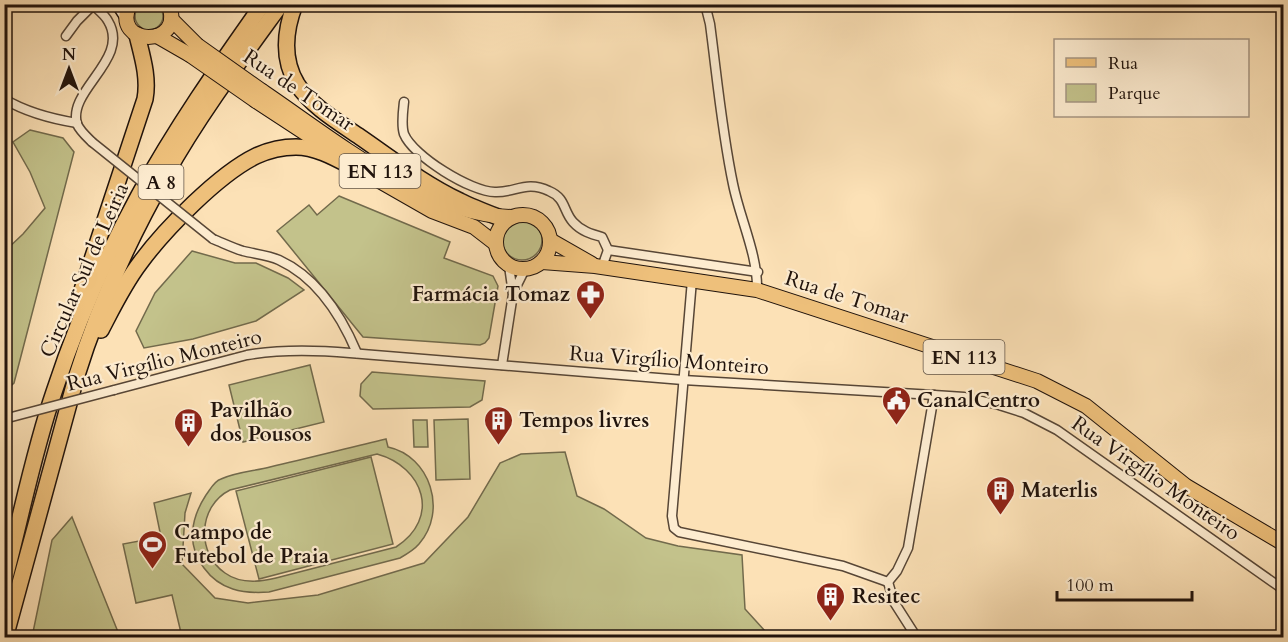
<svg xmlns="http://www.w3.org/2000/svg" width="1288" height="642" font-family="Cardo,serif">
  <rect width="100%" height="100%" fill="#fce1b6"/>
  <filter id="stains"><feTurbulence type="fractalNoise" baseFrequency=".00333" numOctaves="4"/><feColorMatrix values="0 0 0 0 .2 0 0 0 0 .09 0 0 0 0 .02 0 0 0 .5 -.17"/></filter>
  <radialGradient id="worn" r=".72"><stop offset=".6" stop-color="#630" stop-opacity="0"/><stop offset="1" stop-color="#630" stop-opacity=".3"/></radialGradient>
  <!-- green -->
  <g fill="#c3c28b" stroke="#726a4c" stroke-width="1.5" fill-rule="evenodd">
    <circle cx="149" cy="16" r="14"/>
    <polygon points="30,130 63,138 74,152 14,383 5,391 5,251 23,234 45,208 30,172 13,142"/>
    <polygon points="339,196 450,242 444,258 493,276 498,286 489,338 485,343 480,345 363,337 277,231 309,205 317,215"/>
    <circle cx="522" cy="240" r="20"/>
    <polygon points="192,251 235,263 256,263 288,278 304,290 256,321 193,339 144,348 136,331 155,293"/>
    <polygon points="310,365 324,422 243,442 229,385"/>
    <polygon points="372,372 485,381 482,400 470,407 373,409 360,396 361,384"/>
    <polygon points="468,419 470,479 436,480 434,420"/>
    <polygon points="413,420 427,420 428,447 414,447"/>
    <path d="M386,439L388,447C430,456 448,511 419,544C414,550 407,554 400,558L269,592C243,594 220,590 204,568C186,545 191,518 206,495C210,490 214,481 221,479C236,472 255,471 270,467C309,458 348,448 386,439ZM377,454C424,467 441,518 396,547L276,578C260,582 240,584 225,573C196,553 198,506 230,490Z"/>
    <polygon points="565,452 577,496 604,509 646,538 678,546 742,555 745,609 765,631 791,637 182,637 172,595 136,603 123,544 161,537 154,503 191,493 185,513 182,564 215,598 248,603 318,595 424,563 468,517 500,463 521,454"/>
    <polygon points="371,457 393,544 259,579 236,491"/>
    <polygon points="72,517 120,637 32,637 52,540"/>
  </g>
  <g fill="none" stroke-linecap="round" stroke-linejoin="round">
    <defs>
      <g id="street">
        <path d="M705,4L710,24C717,77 722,132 733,184C740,219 758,255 757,290"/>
        <polyline points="66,36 77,21 93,5"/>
        <path d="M4,99C26,112 52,119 77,123"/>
        <path d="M404,102C403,111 401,125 404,134C413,156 471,192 495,192C515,193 526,180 549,191C566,198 563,211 573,222C581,231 591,234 602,237L608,250"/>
        <path d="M92,142C87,137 80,131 77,124C67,90 131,59 108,21C105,15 98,10 92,4"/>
        <path d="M213,239C223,243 233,248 243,251C255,254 268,255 279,260C318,278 341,315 357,353"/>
        <polyline points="602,267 608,250 758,272"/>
        <polyline points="692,280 672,516 674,528 679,532 843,566 888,582 897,571 908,548 934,395"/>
        <polyline points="513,293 525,269"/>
        <polyline points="502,365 513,294 509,266"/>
        <path d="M114,390L247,355C281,349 316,350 350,353L683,380L934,395L964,397L999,405L1024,413L1057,430L1284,590"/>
        <polyline points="888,582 894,602 917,638"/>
      </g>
      <polyline id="secondary" points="118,4 127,18"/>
      <g id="primary">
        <path d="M130,4C109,48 188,48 168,4"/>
        <polyline points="171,19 197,45"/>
        <polyline points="157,36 190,55"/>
        <path d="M262,91C333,139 425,215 512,217"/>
        <polyline points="256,101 337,154"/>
        <polyline points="355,167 432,211 474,227 496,244"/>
        <circle cx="523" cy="242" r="27"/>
        <polyline points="550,240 592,264"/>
        <polyline points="542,262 595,266 757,290 1037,381 1086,406 1186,486 1284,544"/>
      </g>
      <g id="highway">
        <path d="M295,4C285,30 282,59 297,84C311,106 338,122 360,137C392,159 424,184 460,201C472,207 485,212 498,217"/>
        <path d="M76,308L145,99C149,77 142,56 137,35"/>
        <path d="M101,330C113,307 124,284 140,263C165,229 219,174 256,156C269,150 283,147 296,147C320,147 343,163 364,173"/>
        <path d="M4,581C21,518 33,453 54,392C76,325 105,257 139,195C175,129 219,66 263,4"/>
        <path d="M5,638L76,378C98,307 129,239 166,174C199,115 241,59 281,4"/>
      </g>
    </defs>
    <!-- street casing -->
    <use href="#street" stroke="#574636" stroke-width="11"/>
    <!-- secondary casing -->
    <use href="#secondary" stroke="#20130c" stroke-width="15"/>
    <!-- primary casing -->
    <use href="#primary" stroke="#20130c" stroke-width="16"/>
    <!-- highway casing -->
    <use href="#highway" stroke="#20130c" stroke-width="18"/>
    <!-- street -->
    <use href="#street" stroke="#fdecd0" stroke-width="8"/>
    <!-- secondary -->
    <use href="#secondary" stroke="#fdecd0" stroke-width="12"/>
    <!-- primary -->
    <use href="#primary" stroke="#eec07b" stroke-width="14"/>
    <!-- highway -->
    <use href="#highway" stroke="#eec07b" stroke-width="15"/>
    <defs>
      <g id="street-bridge">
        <polyline points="92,142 213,239"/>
        <polyline points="4,419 114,390"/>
      </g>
      <g id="primary-bridge">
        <polyline points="197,45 262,91"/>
        <polyline points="190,55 256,101"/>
      </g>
    </defs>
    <!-- street-bridge casing -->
    <use href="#street-bridge" stroke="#574636" stroke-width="11" stroke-linecap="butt"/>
    <!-- primary-bridge casing -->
    <use href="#primary-bridge" stroke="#20130c" stroke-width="16" stroke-linecap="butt"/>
    <!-- street-bridge -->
    <use href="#street-bridge" stroke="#fdecd0" stroke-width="8"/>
    <!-- primary-bridge -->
    <use href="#primary-bridge" stroke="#eec07b" stroke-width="14"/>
  </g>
  <!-- icons -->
  <defs>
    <symbol id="pharmacy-pin" viewBox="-11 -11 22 30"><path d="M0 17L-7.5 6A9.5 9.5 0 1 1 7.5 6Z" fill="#8f2418" stroke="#fdecd0"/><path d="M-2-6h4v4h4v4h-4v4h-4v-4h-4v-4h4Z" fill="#fff"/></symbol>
    <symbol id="civic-pin" viewBox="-11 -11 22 30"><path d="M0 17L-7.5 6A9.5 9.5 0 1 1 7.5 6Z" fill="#8f2418" stroke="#fdecd0"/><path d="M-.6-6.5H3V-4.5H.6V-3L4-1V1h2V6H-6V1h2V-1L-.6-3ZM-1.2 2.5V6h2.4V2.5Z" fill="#fff"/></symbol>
    <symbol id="building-pin" viewBox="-11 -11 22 30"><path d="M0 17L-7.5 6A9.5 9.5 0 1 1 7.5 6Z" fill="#8f2418" stroke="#fdecd0"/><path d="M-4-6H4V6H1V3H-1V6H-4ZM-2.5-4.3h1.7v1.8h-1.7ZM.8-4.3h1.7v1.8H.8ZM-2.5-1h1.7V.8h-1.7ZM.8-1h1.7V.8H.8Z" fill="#fff"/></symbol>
    <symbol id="stadium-pin" viewBox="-11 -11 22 30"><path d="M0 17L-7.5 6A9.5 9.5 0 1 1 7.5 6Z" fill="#8f2418" stroke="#fdecd0"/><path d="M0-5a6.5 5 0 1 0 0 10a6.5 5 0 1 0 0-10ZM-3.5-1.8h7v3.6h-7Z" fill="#fff"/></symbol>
  </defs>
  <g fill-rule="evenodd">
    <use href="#pharmacy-pin" x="574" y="278" width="33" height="45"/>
    <use href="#civic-pin" x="880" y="384" width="33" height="45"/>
    <use href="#building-pin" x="482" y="404" width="33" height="45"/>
    <use href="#building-pin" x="172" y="406" width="33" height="45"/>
    <use href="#building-pin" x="984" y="474" width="33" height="45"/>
    <use href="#stadium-pin" x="136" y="528" width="33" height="45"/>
    <use href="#building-pin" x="814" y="580" width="33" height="45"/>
  </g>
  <g text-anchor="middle" stroke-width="4.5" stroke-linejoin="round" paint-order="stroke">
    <!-- shield labels -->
    <g fill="#fdecd0" stroke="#625447" stroke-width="1.5">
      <rect x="339.5" y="154" width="81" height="34" rx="4.5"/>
      <rect x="138.5" y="165" width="45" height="34" rx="4.5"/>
      <rect x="923.5" y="340" width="81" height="34" rx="4.5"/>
    </g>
    <g font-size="20" font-weight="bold" fill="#20130c">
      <text x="380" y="178">EN 113</text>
      <text x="161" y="189">A 8</text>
      <text x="964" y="364">EN 113</text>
    </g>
    <!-- street labels -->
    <g font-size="21" fill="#20130c" stroke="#fdecd0">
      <text transform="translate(299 90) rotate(34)" y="7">Rua de Tomar</text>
      <text transform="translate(84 270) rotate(-66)" y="7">Circular Sul de Leiria</text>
      <text transform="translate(847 297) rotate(18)" y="7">Rua de Tomar</text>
      <text transform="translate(164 360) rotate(-14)" y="7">Rua Virgílio Monteiro</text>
      <text transform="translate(669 360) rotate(4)" y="7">Rua Virgílio Monteiro</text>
      <text transform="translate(1156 478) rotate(35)" y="7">Rua Virgílio Monteiro</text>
    </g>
    <!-- poi labels -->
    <g font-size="21" font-weight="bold" fill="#20130c" stroke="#fdecd0" text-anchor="start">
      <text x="570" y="301" text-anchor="end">Farmácia Tomaz</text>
      <text x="917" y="407">CanalCentro</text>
      <text x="210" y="417">Pavilhão<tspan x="210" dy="24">dos Pousos</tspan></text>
      <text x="519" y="427">Tempos livres</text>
      <text x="1021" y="497">Materlis</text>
      <text x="174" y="539">Campo de<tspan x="174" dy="24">Futebol de Praia</tspan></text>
      <text x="852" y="603">Resitec</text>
    </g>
  </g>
  <!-- margin -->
  <rect width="1288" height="642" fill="none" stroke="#fce1b6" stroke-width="24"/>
  <rect x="6" y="6" width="1276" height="630" fill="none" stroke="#20130c" stroke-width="3"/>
  <rect x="12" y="12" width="1264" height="618" fill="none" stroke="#20130c" stroke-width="1.5"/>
  <!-- legend -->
  <rect x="1054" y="39" width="195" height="78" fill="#fdecd0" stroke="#a59582" stroke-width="1.5"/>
  <rect x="1066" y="58" width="30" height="9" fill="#eec07b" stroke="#a59582" stroke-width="1.5"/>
  <text x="1108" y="69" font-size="18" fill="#20130c">Rua</text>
  <rect x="1066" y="84" width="30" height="18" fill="#c3c28b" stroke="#a59582" stroke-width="1.5"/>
  <text x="1108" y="99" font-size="18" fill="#20130c">Parque</text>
  <!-- north arrow -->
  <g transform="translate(69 69)" stroke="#fdecd0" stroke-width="4.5" paint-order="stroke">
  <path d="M0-4.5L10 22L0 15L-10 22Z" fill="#20130c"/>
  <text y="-9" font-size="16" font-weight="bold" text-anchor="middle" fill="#20130c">N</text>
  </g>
  <!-- scale -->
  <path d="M1057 591v9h135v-9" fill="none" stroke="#20130c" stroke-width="3"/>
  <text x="1066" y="591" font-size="18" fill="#20130c" stroke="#fdecd0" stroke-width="4.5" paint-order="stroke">100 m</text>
  <rect width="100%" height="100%" filter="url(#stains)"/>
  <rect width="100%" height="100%" fill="url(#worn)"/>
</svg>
